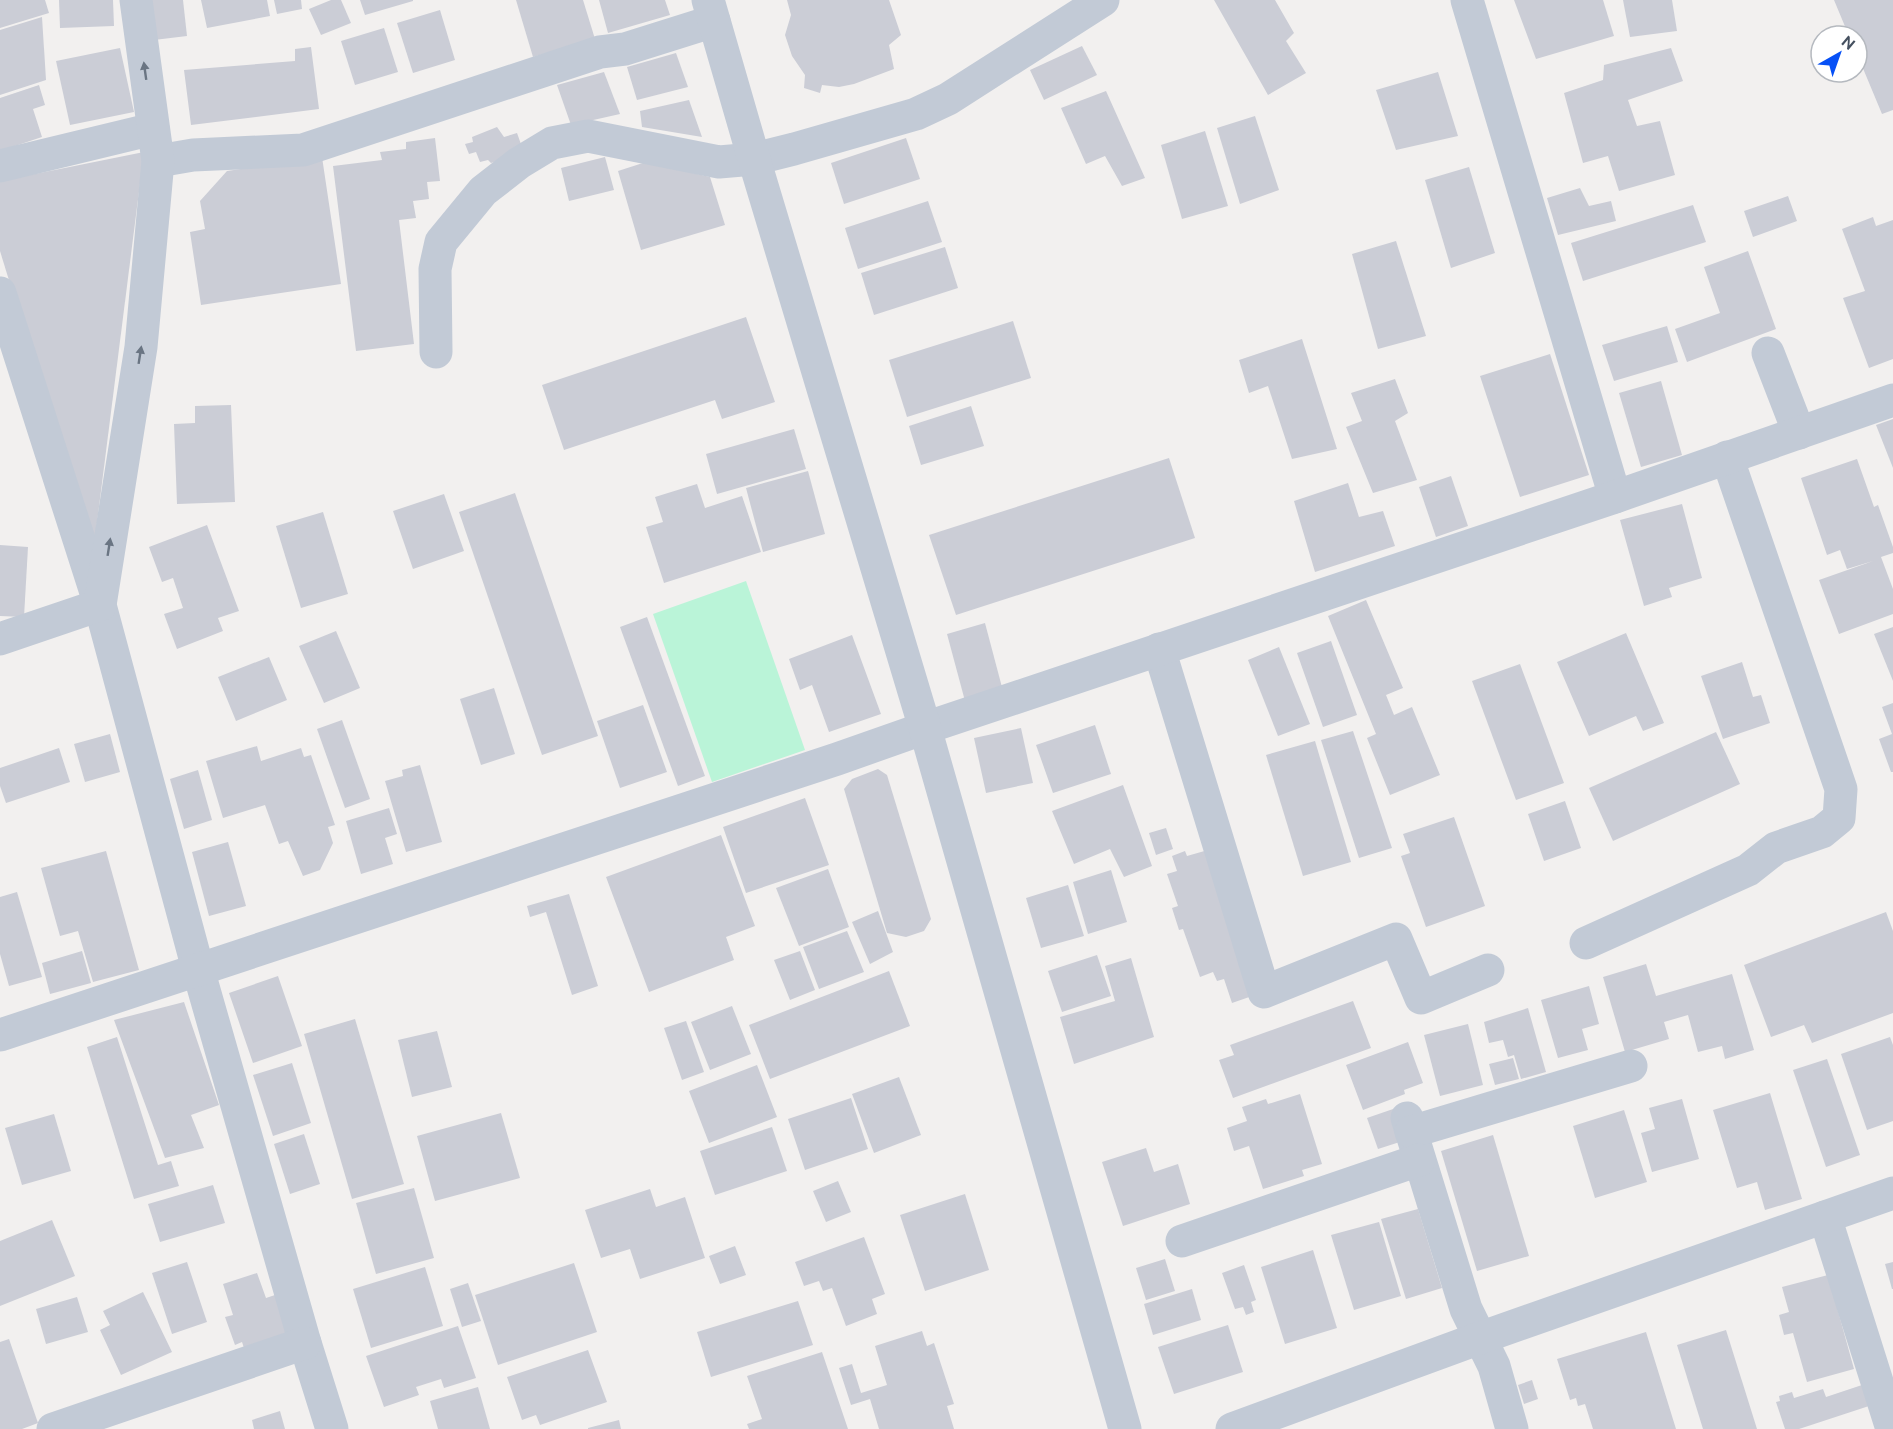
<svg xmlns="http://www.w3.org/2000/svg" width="1893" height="1429" font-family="Ubuntu,sans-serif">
  <rect width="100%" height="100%" fill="#f2f0ef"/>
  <!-- green -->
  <polygon fill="#baf4d8" points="746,581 805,750 712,782 653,614"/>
  <!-- building -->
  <g fill="#cbcdd6">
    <polygon points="0,0 45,0 49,13 0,28"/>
    <polygon points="59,0 113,0 114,26 60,28"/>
    <polygon points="149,0 183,0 187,36 154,40"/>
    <polygon points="201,0 267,0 270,16 207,28"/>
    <polygon points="274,0 301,0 302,9 277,14"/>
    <polygon points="331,0 341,0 351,23 321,35 309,9"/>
    <polygon points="360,0 413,0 413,1 365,15"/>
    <polygon points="516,0 583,0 595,39 533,57"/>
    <polygon points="599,0 665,0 670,15 608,33"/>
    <polygon points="787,0 889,0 901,35 889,45 894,69 854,84 839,87 822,85 820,93 804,88 805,75 792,56 785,35 791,15"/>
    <polygon points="1214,0 1275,0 1294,33 1286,41 1306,73 1268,95"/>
    <polygon points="1514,0 1603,0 1614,36 1536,59"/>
    <polygon points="1623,0 1672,0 1677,31 1630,37"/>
    <polygon points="1834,0 1893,0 1893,110 1882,114 1857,54 1857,36 1849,36"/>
    <polygon points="440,10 455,60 413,73 397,23"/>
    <polygon points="42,17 46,80 0,95 0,30"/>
    <polygon points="384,28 398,72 355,85 341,41"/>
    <polygon points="1082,46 1097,75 1044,100 1030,70"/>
    <polygon points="311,47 319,109 191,125 184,70 295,61 295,49"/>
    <polygon points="120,48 134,112 70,125 56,61"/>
    <polygon points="1671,48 1683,81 1628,100 1637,126 1660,121 1675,175 1619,191 1608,156 1583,163 1564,93 1603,80 1604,65"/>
    <polygon points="676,53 688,87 637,100 627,67"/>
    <polygon points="604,72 620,114 571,125 557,85"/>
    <polygon points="1438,72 1458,136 1396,150 1376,90"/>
    <polygon points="39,85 45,105 33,109 42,137 0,151 0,98"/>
    <polygon points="1106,91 1145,178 1122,186 1105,156 1086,164 1061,108"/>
    <polygon points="689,100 702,137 642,127 640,111"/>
    <polygon points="1255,116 1279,190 1240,204 1217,128"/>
    <polygon points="497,127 504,137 517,133 522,147 507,158 491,163 488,160 480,162 476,152 469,154 465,144 473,142 472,137"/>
    <polygon points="1205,131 1228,206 1182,219 1161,145"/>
    <polygon points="435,138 440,181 427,182 429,199 413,201 416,218 399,220 414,344 356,351 333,166 382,160 380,152 406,149 406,142"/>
    <polygon points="906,138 920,179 844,204 831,163"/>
    <polygon points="144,152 93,554 0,251 0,181"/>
    <polygon points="322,157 341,284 201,305 190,232 205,229 200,201 227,171"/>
    <polygon points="605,157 614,190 569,201 561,168"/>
    <polygon points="646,162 710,177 725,225 641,250 618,171"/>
    <polygon points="1469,167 1495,253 1451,268 1425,180"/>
    <polygon points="1580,188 1589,206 1611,201 1616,221 1558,235 1547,198"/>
    <polygon points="1788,196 1797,221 1753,237 1744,211"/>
    <polygon points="928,201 942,242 858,269 845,228"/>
    <polygon points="1693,205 1706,242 1583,281 1571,243"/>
    <polygon points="1873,217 1876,226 1893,220 1893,359 1869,368 1843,298 1865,291 1842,229"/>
    <polygon points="1396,241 1426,336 1378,349 1352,254"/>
    <polygon points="945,247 958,288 874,315 861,273"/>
    <polygon points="1748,251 1776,329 1687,362 1675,329 1720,313 1704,267"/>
    <polygon points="746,317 775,402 722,419 715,400 564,450 542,385"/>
    <polygon points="1013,321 1031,378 907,417 889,360"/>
    <polygon points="1667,326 1678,362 1614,381 1602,345"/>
    <polygon points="1302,339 1337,449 1292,459 1268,386 1249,393 1239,360"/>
    <polygon points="1550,354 1589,475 1520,497 1480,376"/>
    <polygon points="1395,379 1408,413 1395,421 1417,480 1373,493 1346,427 1362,421 1351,393"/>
    <polygon points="1661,381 1682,455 1641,467 1619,393"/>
    <polygon points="231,405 235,502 177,504 174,424 195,423 195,406"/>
    <polygon points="971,406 984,446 921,465 909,426"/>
    <polygon points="1893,419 1893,468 1876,425"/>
    <polygon points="794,429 806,469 717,494 706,454"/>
    <polygon points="1169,458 1195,538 956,615 929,535"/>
    <polygon points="1857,459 1874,507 1878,505 1893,547 1893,553 1881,557 1893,589 1893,614 1839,634 1819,580 1873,561 1847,569 1840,550 1827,555 1801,478"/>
    <polygon points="808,471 825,534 763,552 746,488"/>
    <polygon points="1451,476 1468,526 1436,537 1419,487"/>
    <polygon points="1348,483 1359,517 1383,511 1395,546 1315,572 1294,501"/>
    <polygon points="697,484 705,508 742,496 761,552 664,583 646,527 663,522 655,497"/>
    <polygon points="515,493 598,736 542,755 459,512"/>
    <polygon points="444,494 464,551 413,569 393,511"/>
    <polygon points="1682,504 1702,578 1669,588 1672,597 1644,606 1620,520"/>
    <polygon points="323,512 348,594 301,608 276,526"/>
    <polygon points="207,525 239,611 218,618 223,631 177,649 164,614 183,608 173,578 162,582 149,547"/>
    <polygon points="0,545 28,547 24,617 0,616"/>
    <polygon points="1366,600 1403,688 1386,695 1394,715 1412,707 1440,775 1390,795 1367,738 1376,734 1328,616"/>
    <polygon points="647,617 705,776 678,786 620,627"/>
    <polygon points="985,623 1003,691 965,701 947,634"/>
    <polygon points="1893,627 1893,681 1874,634"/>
    <polygon points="336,631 360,688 324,703 299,646"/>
    <polygon points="1626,633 1664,723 1643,731 1636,716 1589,736 1557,662"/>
    <polygon points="852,635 881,714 829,732 812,685 800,690 789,659"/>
    <polygon points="1331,641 1357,715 1323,727 1297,653"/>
    <polygon points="1279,647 1310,724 1278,736 1248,660"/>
    <polygon points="269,657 287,700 236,721 218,677"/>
    <polygon points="1742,662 1753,697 1761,695 1770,723 1723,739 1701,676"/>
    <polygon points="1520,664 1564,783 1516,800 1472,681"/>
    <polygon points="494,688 515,754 481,765 460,699"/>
    <polygon points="1893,703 1893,772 1891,772 1879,739 1892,734 1882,707"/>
    <polygon points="643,705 667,772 620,788 597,721"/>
    <polygon points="342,720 370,799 345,808 317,729"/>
    <polygon points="1095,725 1111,774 1053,793 1036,745"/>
    <polygon points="1021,728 1033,783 986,793 974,738"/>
    <polygon points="1353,731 1392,848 1359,858 1321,740"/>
    <polygon points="1716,732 1740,784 1613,841 1589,788"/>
    <polygon points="110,734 120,772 85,782 74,744"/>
    <polygon points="1315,741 1351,862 1303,876 1266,755"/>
    <polygon points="257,746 261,761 301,748 304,757 311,755 335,825 328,827 333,843 320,870 303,876 288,841 279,844 265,805 223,818 206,761"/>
    <polygon points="59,748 70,782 6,803 0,786 0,768"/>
    <polygon points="420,765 442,842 406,852 385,781 403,776 402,770"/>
    <polygon points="878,769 887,775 931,919 924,931 906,937 887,933 844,789 852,779"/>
    <polygon points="198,770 212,820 184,829 170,779"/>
    <polygon points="1123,785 1152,866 1124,877 1110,849 1074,864 1052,811"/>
    <polygon points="805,798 829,865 746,893 723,827"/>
    <polygon points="1565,801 1581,848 1544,861 1528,814"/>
    <polygon points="389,808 397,834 385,838 393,864 361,874 346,821"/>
    <polygon points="1454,817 1485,906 1426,927 1401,856 1410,853 1403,834"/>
    <polygon points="1166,828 1173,849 1156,855 1149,833"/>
    <polygon points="721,835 755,926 726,937 734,960 649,992 606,877"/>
    <polygon points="228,842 246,906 209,916 192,852"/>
    <polygon points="1208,850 1258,994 1232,1003 1224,979 1217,981 1213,972 1200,977 1183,929 1179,930 1172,908 1178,906 1167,874 1177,871 1172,856 1185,851 1187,856"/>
    <polygon points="106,851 139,970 93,982 78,931 60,936 41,868"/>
    <polygon points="828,869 849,927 799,946 776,888"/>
    <polygon points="1111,870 1127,922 1088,934 1073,882"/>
    <polygon points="1068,885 1084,936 1041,948 1026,898"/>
    <polygon points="17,892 42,977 9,986 0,954 0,897"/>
    <polygon points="569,894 598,986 572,995 546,912 530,917 527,906"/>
    <polygon points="878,911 893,952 870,964 852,922"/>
    <polygon points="1886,912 1893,931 1893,1013 1812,1043 1804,1025 1771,1037 1744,965"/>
    <polygon points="847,931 864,972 819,989 803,947"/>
    <polygon points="82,951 91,983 50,994 42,963"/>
    <polygon points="800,951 815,990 790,1000 774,960"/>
    <polygon points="1097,955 1111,996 1062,1012 1048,971"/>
    <polygon points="1131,958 1154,1037 1074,1064 1060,1017 1115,1001 1105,966"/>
    <polygon points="1646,964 1656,996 1732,974 1754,1050 1725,1059 1722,1046 1698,1052 1688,1015 1664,1022 1669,1039 1625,1052 1603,977"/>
    <polygon points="889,971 910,1026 770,1079 749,1025"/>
    <polygon points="278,976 302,1046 253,1063 229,993"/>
    <polygon points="1589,986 1599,1024 1582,1029 1588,1050 1558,1058 1541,1000"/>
    <polygon points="1353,1001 1371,1048 1233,1098 1219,1060 1234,1055 1230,1045"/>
    <polygon points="184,1002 219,1105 191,1115 204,1148 165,1158 114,1020"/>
    <polygon points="732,1006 751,1054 710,1070 691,1022"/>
    <polygon points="1528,1008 1546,1072 1521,1079 1514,1055 1508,1057 1503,1040 1489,1043 1484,1022"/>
    <polygon points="355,1019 404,1184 352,1199 304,1034"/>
    <polygon points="686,1021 704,1072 682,1080 664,1028"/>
    <polygon points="1468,1024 1483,1085 1440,1096 1424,1035"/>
    <polygon points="437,1031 452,1087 412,1097 398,1040"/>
    <polygon points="117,1037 158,1165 171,1161 179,1186 134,1199 87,1047"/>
    <polygon points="1890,1037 1893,1045 1893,1121 1867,1130 1841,1054"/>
    <polygon points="1408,1042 1423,1083 1404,1090 1405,1094 1363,1110 1346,1065"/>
    <polygon points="1513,1058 1519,1079 1495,1085 1489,1064"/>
    <polygon points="1827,1059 1860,1155 1826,1167 1793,1070"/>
    <polygon points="292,1063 311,1123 273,1136 253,1075"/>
    <polygon points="757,1065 777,1117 709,1143 689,1091"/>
    <polygon points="899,1077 921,1135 874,1153 852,1094"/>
    <polygon points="1770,1093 1802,1199 1765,1210 1757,1182 1737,1188 1713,1110"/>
    <polygon points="1300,1094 1322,1164 1302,1170 1304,1176 1263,1189 1249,1146 1234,1151 1227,1128 1247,1121 1242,1107 1266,1099 1268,1104"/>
    <polygon points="851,1098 868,1149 805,1170 788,1119"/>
    <polygon points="1682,1099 1699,1159 1652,1172 1641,1133 1655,1129 1649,1108"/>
    <polygon points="1396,1108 1406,1140 1378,1149 1367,1118"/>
    <polygon points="1624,1110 1647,1182 1595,1198 1573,1126"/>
    <polygon points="501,1113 520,1178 435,1201 417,1136"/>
    <polygon points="54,1114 71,1171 22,1185 5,1128"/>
    <polygon points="772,1127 787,1171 715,1195 700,1151"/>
    <polygon points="304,1134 320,1184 290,1194 274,1144"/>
    <polygon points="1493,1135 1529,1256 1477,1271 1441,1151"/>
    <polygon points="1146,1148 1154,1172 1178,1164 1190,1204 1123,1226 1102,1162"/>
    <polygon points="838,1181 851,1212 826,1222 813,1191"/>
    <polygon points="213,1185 225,1223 160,1242 148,1204"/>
    <polygon points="414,1188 434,1258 376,1274 356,1203"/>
    <polygon points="650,1189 656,1207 685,1197 705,1258 640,1279 630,1249 601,1258 585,1210"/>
    <polygon points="965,1194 989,1270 925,1291 900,1215"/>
    <polygon points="1418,1209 1442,1288 1406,1299 1381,1219"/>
    <polygon points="52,1220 75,1276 0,1306 0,1241"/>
    <polygon points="1379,1222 1401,1296 1354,1310 1331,1235"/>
    <polygon points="864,1237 885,1294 872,1299 877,1314 846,1326 832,1288 823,1291 819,1281 804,1286 795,1262"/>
    <polygon points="735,1246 746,1275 720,1284 709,1256"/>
    <polygon points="1313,1250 1337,1328 1285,1344 1261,1267"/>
    <polygon points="1165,1259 1175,1291 1146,1300 1136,1268"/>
    <polygon points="187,1262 207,1322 172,1334 152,1273"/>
    <polygon points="1893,1262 1893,1289 1892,1289 1885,1264"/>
    <polygon points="574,1263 597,1332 498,1365 475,1295"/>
    <polygon points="1244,1265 1256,1300 1251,1302 1254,1312 1246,1315 1243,1307 1235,1309 1222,1273"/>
    <polygon points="425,1267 443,1326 371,1348 353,1289"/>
    <polygon points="257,1273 266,1298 284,1292 296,1330 244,1348 242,1342 235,1345 225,1317 233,1315 223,1284"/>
    <polygon points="1828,1275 1854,1369 1807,1382 1793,1333 1784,1335 1779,1315 1789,1312 1782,1287"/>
    <polygon points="468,1283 481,1321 462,1327 450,1289"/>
    <polygon points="1192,1289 1201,1320 1153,1335 1144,1304"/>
    <polygon points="143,1292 172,1352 121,1375 100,1330 110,1325 103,1311"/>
    <polygon points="77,1297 88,1332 46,1344 36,1309"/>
    <polygon points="798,1301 813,1345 711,1377 697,1332"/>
    <polygon points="1228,1325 1243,1372 1174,1394 1158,1347"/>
    <polygon points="458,1326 476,1378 444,1388 441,1379 416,1387 419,1395 384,1407 366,1356"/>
    <polygon points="1726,1330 1757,1429 1703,1429 1677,1345"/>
    <polygon points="922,1331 927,1346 934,1343 954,1404 947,1406 954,1429 879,1429 870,1399 851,1405 839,1368 852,1364 861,1393 887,1385 875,1346"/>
    <polygon points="1646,1332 1676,1429 1593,1429 1585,1404 1578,1406 1576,1398 1570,1400 1557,1359"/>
    <polygon points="9,1339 38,1423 22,1429 0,1429 0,1342"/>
    <polygon points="588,1350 607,1402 540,1425 536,1415 522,1420 507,1377"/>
    <polygon points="822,1352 848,1429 749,1429 747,1424 762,1419 747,1376"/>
    <polygon points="1532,1380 1538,1399 1524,1404 1518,1385"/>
    <polygon points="1862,1385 1869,1406 1799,1429 1785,1429 1776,1402 1780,1401 1779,1396 1792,1392 1794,1398 1823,1389 1826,1397"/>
    <polygon points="478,1387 490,1429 438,1429 430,1401"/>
    <polygon points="280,1411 285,1429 254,1429 252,1420"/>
    <polygon points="619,1420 621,1429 588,1429 588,1428"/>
  </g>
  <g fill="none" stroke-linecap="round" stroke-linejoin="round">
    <!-- minor -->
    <g stroke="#c2cad6" stroke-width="33">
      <polyline points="1467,0 1615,497"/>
      <polyline points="158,161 193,155 303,150 600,52 625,49 714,21"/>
      <polyline points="0,166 153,129"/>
      <polyline points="0,293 100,605 198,969 305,1343 332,1429"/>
      <polyline points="436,352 435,269 441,242 483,191 519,163 552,143 588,136 719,162 754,159 794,149 916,114 948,99 1103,0"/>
      <polyline points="1768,353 1799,433"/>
      <polyline points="0,639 100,605 141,347 158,161 136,0"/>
      <polyline points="1159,649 1264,992 1396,939 1421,998 1488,970"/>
      <polyline points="1586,943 1748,870 1776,848 1822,832 1839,818 1841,789 1727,457"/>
      <polyline points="0,1035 837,759 925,728 1615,497 1893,400"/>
      <polyline points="1407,1118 1466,1309 1494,1366 1512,1429"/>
      <polyline points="1411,1132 1631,1066"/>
      <polyline points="1825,1217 1892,1429"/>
      <polyline points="1182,1241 1419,1160"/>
      <polyline points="53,1429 305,1343"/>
      <polyline points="1232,1429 1480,1338 1893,1193"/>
    </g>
    <!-- tertiary -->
    <polyline stroke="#c2cad6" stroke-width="33" points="708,0 754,159 925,728 1125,1429"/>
  </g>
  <!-- one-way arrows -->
  <defs><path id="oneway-solid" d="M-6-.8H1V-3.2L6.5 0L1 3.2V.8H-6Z" transform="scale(1.5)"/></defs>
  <g fill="#6a7583">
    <use href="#oneway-solid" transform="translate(145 71) rotate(-98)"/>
    <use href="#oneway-solid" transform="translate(140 355) rotate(-81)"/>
    <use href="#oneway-solid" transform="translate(109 547) rotate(-81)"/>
  </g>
  <!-- north arrow -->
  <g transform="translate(1839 54) rotate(40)"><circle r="28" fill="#ffffff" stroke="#b5b9bf" stroke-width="1.5"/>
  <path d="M0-4.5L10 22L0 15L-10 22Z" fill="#0650f6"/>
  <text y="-9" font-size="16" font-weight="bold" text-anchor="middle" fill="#45505f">N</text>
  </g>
</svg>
